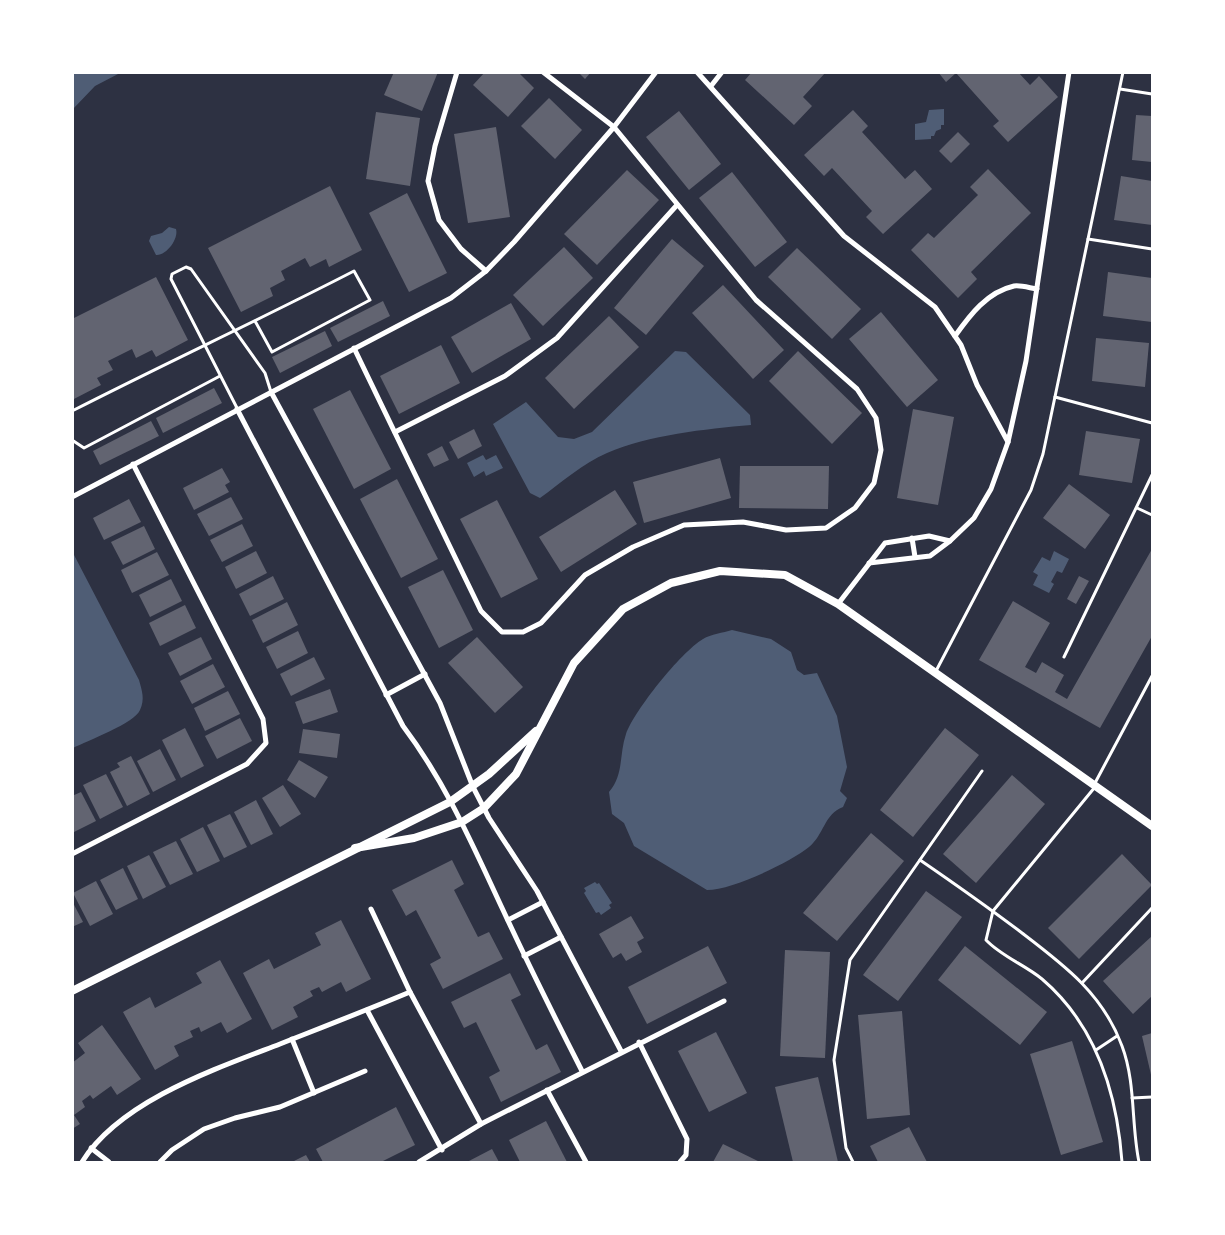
<svg xmlns="http://www.w3.org/2000/svg" width="1225" height="1235" font-family="Helvetica,sans-serif">
  <rect width="100%" height="100%" fill="#2d3142"/>
  <!-- water -->
  <g fill="#4f5d75">
    <polygon points="73,72 120,72 120,73 95,86 73,109"/>
    <polygon points="944,109 944,125 941,125 941,129 936,131 934,136 931,136 931,139 915,140 915,124 926,122 929,110"/>
    <path d="M169,227L176,229C179,239 166,256 156,255L149,241L151,236L162,233Z"/>
    <path d="M675,351L686,352L750,415L751,425C705,429 649,435 607,453C583,463 561,483 540,498L530,493L493,424L526,402L558,437L574,439L592,432Z"/>
    <polygon points="483,455 486,460 496,455 503,468 486,476 484,471 474,477 467,463"/>
    <polygon points="1054,551 1069,559 1062,573 1057,571 1051,582 1054,584 1049,593 1033,585 1038,575 1033,572 1042,557 1050,561"/>
    <path d="M73,553L139,680C142,691 145,699 140,710C135,723 87,741 73,748Z"/>
    <path d="M732,630L771,639L791,652L797,670L804,675L817,673L837,716L847,767L840,791L847,798L843,807C824,814 824,835 809,847C789,863 732,890 707,890L634,846L624,823L612,814L609,792C624,775 619,754 626,734C635,710 680,653 703,639C711,634 723,633 732,630Z"/>
    <polygon points="595,882 597,884 599,883 612,903 609,905 611,908 601,915 599,912 596,913 584,893 586,891 584,888"/>
  </g>
  <!-- building -->
  <g fill="#626471">
    <polygon points="394,72 438,72 422,111 384,95"/>
    <polygon points="485,72 518,72 534,88 508,117 473,85"/>
    <polygon points="578,72 591,72 585,79"/>
    <polygon points="752,72 826,72 803,97 812,106 794,125 745,80"/>
    <polygon points="938,72 1018,72 1030,85 1039,76 1058,97 1008,142 993,126 999,121 956,73 946,82"/>
    <polygon points="549,98 582,130 555,159 521,126"/>
    <polygon points="853,110 868,126 862,132 905,179 915,170 932,189 883,234 866,217 872,211 832,168 824,176 804,155"/>
    <polygon points="679,111 721,164 689,190 646,137"/>
    <polygon points="376,112 420,118 410,186 366,179"/>
    <polygon points="1136,115 1152,116 1152,162 1132,160"/>
    <polygon points="496,127 510,217 468,223 454,134"/>
    <polygon points="958,132 970,144 951,163 939,151"/>
    <polygon points="988,169 1031,213 971,272 977,279 958,298 911,250 928,233 934,238 978,195 970,187"/>
    <polygon points="627,170 659,200 597,265 564,234"/>
    <polygon points="732,172 787,242 755,267 699,198"/>
    <polygon points="1121,176 1152,181 1152,225 1114,220"/>
    <polygon points="330,186 362,250 329,267 326,259 310,267 305,258 281,271 285,280 270,288 273,296 241,312 208,248"/>
    <polygon points="407,193 447,273 409,292 369,213"/>
    <polygon points="672,239 704,266 646,335 614,308"/>
    <polygon points="564,247 593,278 543,326 513,295"/>
    <polygon points="797,248 861,309 832,339 768,277"/>
    <polygon points="1108,272 1152,278 1152,322 1103,316"/>
    <polygon points="156,277 188,340 156,357 152,350 136,358 132,349 108,361 113,370 97,378 101,385 72,400 72,319"/>
    <polygon points="723,285 784,350 753,379 692,313"/>
    <polygon points="383,301 390,316 338,342 330,328"/>
    <polygon points="511,303 531,339 472,373 451,337"/>
    <polygon points="881,312 938,380 907,407 849,339"/>
    <polygon points="609,316 639,347 574,409 545,378"/>
    <polygon points="325,331 332,346 280,373 272,357"/>
    <polygon points="1096,338 1149,343 1145,387 1092,381"/>
    <polygon points="441,345 460,383 399,414 380,376"/>
    <polygon points="798,351 862,413 832,444 769,381"/>
    <polygon points="214,388 222,403 163,433 156,418"/>
    <polygon points="350,390 391,469 354,489 313,409"/>
    <polygon points="913,409 954,417 938,505 897,498"/>
    <polygon points="151,421 159,436 100,465 93,451"/>
    <polygon points="474,429 482,446 458,459 449,442"/>
    <polygon points="1086,431 1140,439 1132,483 1079,475"/>
    <polygon points="442,446 449,460 434,467 427,454"/>
    <polygon points="720,458 731,498 644,523 633,482"/>
    <polygon points="740,466 829,466 828,509 739,508"/>
    <polygon points="222,468 230,482 225,485 229,492 194,510 183,488"/>
    <polygon points="397,479 438,559 401,578 360,499"/>
    <polygon points="1069,484 1110,515 1085,549 1043,518"/>
    <polygon points="615,490 637,524 561,572 539,537"/>
    <polygon points="231,497 243,519 209,536 197,514"/>
    <polygon points="129,499 141,522 104,540 93,518"/>
    <polygon points="497,500 538,579 501,598 460,519"/>
    <polygon points="242,524 253,546 222,562 210,540"/>
    <polygon points="144,526 155,549 123,565 111,542"/>
    <polygon points="1152,549 1152,636 1100,728 979,660 1013,601 1050,623 1025,667 1036,673 1042,662 1064,675 1055,692 1067,699"/>
    <polygon points="256,551 267,573 236,589 225,567"/>
    <polygon points="157,552 169,575 132,593 121,570"/>
    <polygon points="443,570 473,630 439,648 408,587"/>
    <polygon points="273,576 284,599 250,616 239,594"/>
    <polygon points="1079,576 1089,581 1076,604 1067,599"/>
    <polygon points="171,579 182,601 150,617 139,595"/>
    <polygon points="287,602 298,625 263,643 252,620"/>
    <polygon points="185,605 196,628 160,646 149,623"/>
    <polygon points="298,631 308,653 277,669 266,647"/>
    <polygon points="201,637 212,659 180,676 168,653"/>
    <polygon points="477,637 523,687 495,713 448,663"/>
    <polygon points="314,657 325,679 291,696 280,674"/>
    <polygon points="213,664 225,687 192,704 180,681"/>
    <polygon points="330,689 338,712 303,724 295,702"/>
    <polygon points="228,691 240,714 205,731 194,708"/>
    <polygon points="240,718 252,741 217,759 205,736"/>
    <polygon points="185,728 204,766 181,778 162,740"/>
    <polygon points="945,728 979,755 913,837 880,810"/>
    <polygon points="303,729 340,734 337,758 299,753"/>
    <polygon points="160,749 176,780 153,792 137,761"/>
    <polygon points="131,756 150,794 127,806 110,772 120,767 117,763"/>
    <polygon points="299,760 328,777 315,798 287,780"/>
    <polygon points="106,774 123,807 100,819 83,785"/>
    <polygon points="1012,775 1045,804 976,883 943,854"/>
    <polygon points="283,785 301,814 280,827 262,798"/>
    <polygon points="81,792 96,821 74,832 72,796"/>
    <polygon points="256,800 273,834 251,845 234,812"/>
    <polygon points="230,814 247,847 224,858 207,825"/>
    <polygon points="203,827 220,861 197,872 180,839"/>
    <polygon points="871,833 904,861 837,941 803,913"/>
    <polygon points="176,841 193,874 170,885 153,852"/>
    <polygon points="1122,854 1152,885 1079,959 1048,928"/>
    <polygon points="149,855 166,887 143,899 127,866"/>
    <polygon points="452,860 464,884 454,890 478,937 489,932 503,959 443,989 430,964 441,958 416,910 406,916 392,890"/>
    <polygon points="123,868 138,899 116,910 100,880"/>
    <polygon points="96,881 113,914 90,926 73,893"/>
    <polygon points="926,891 962,917 898,1001 863,975"/>
    <polygon points="72,901 83,922 72,927"/>
    <polygon points="631,916 644,938 637,942 642,952 626,961 621,953 613,958 599,934"/>
    <polygon points="341,920 371,979 346,992 341,982 322,992 319,987 310,991 313,996 293,1007 298,1017 272,1030 243,973 269,959 274,969 321,945 315,933"/>
    <polygon points="1152,936 1152,996 1133,1014 1103,981"/>
    <polygon points="708,946 727,983 647,1024 628,987"/>
    <polygon points="965,946 1047,1012 1020,1045 938,980"/>
    <polygon points="785,950 830,952 825,1058 780,1056"/>
    <polygon points="220,960 252,1019 227,1033 221,1022 201,1032 199,1027 190,1031 193,1037 174,1046 179,1056 155,1070 123,1012 150,997 155,1008 202,983 196,973"/>
    <polygon points="510,973 521,995 511,1000 536,1050 547,1044 561,1072 501,1102 489,1077 500,1071 476,1022 464,1028 451,1002"/>
    <polygon points="902,1011 910,1115 867,1119 858,1015"/>
    <polygon points="102,1025 141,1079 117,1095 111,1086 93,1099 90,1095 82,1101 85,1107 74,1115 80,1124 72,1129 72,1063 85,1053 78,1043"/>
    <polygon points="716,1032 747,1093 709,1112 678,1051"/>
    <polygon points="1152,1033 1152,1079 1142,1036"/>
    <polygon points="1072,1041 1103,1142 1061,1155 1030,1054"/>
    <polygon points="818,1077 838,1162 793,1162 775,1087"/>
    <polygon points="396,1107 415,1145 381,1162 323,1162 316,1149"/>
    <polygon points="546,1121 567,1162 520,1162 509,1140"/>
    <polygon points="909,1127 927,1162 878,1162 870,1146"/>
    <polygon points="723,1144 760,1162 713,1162"/>
    <polygon points="492,1149 499,1162 467,1162"/>
    <polygon points="306,1155 310,1162 292,1162"/>
  </g>
  <g fill="none" stroke-linecap="round" stroke-linejoin="round">
    <!-- service -->
    <g stroke="#fff" stroke-width="3">
      <polyline points="1120,89 1152,94"/>
      <polyline points="1088,239 1152,249"/>
      <polyline points="1055,397 1152,423"/>
      <polyline points="237,408 171,279 172,274 186,267 191,269 265,373 271,392"/>
      <path d="M72,411C166,363 261,319 354,271L370,300L272,352L255,321"/>
      <polyline points="72,440 84,448 220,376"/>
      <polyline points="1137,508 1152,515"/>
      <polyline points="1064,657 1152,475"/>
      <polyline points="936,671 1031,490 1043,454 1123,72"/>
      <polyline points="1095,783 1152,676"/>
      <path d="M1095,787L993,911L986,940C1001,956 1025,965 1042,979C1097,1026 1117,1093 1122,1162"/>
      <path d="M920,860C955,884 989,908 1022,933C1064,965 1103,994 1122,1046C1136,1083 1131,1124 1139,1162"/>
      <polyline points="1082,983 1152,908"/>
      <polyline points="1096,1050 1117,1036"/>
      <polyline points="1132,1098 1152,1097"/>
      <polyline points="853,1162 846,1148 834,1060 850,960 982,771"/>
    </g>
    <!-- minor -->
    <g stroke="#fff" stroke-width="5">
      <polyline points="457,72 435,146 428,181 439,220 461,249 486,271"/>
      <polyline points="697,72 844,236 935,307 961,345 977,385 1008,442"/>
      <polyline points="711,86 722,72"/>
      <path d="M955,336C970,315 987,292 1014,286C1021,285 1030,288 1037,289"/>
      <polyline points="354,348 481,611 502,632 523,632 541,623 585,575 633,547 684,525 743,522 786,530 826,528 855,508 874,483 881,450 876,418 857,389 756,300 614,127 543,72"/>
      <polyline points="271,392 440,703 473,787 489,818 537,891 621,1051"/>
      <path d="M237,409L403,726C446,783 473,846 503,910C528,964 555,1018 582,1071"/>
      <polyline points="395,432 505,376 557,338 677,205"/>
      <polyline points="72,497 451,298 486,271 514,242 614,127 656,72"/>
      <polyline points="912,538 915,557"/>
      <polyline points="869,563 930,556 950,541 974,518 991,489 1008,442 1026,361 1069,72"/>
      <polyline points="838,604 885,543 929,536 950,541"/>
      <polyline points="386,695 425,674"/>
      <polyline points="72,854 247,764 266,743 263,719 133,464"/>
      <polyline points="371,909 410,992 481,1124"/>
      <polyline points="508,920 543,902"/>
      <polyline points="524,956 561,937"/>
      <polyline points="367,1010 442,1150"/>
      <polyline points="292,1039 314,1093"/>
      <polyline points="639,1042 687,1139 686,1155 680,1162"/>
      <polyline points="547,1090 586,1162"/>
      <polyline points="91,1148 109,1162"/>
      <path d="M82,1162C120,1101 215,1069 280,1044C323,1027 367,1010 410,992"/>
      <polyline points="160,1162 172,1150 204,1129 235,1118 280,1107 365,1071"/>
      <polyline points="419,1162 481,1124 724,1001"/>
    </g>
    <!-- tertiary -->
    <g stroke="#fff" stroke-width="8">
      <polyline points="355,848 414,838 462,822 484,808 516,774 574,663 623,609 671,583 720,571 785,575 838,604 1152,826"/>
      <polyline points="72,991 450,802 489,774 536,731"/>
    </g>
  </g>
  <!-- border -->
  <rect width="1225" height="1235" fill="none" stroke="#ffffff" stroke-width="148"/>
</svg>
